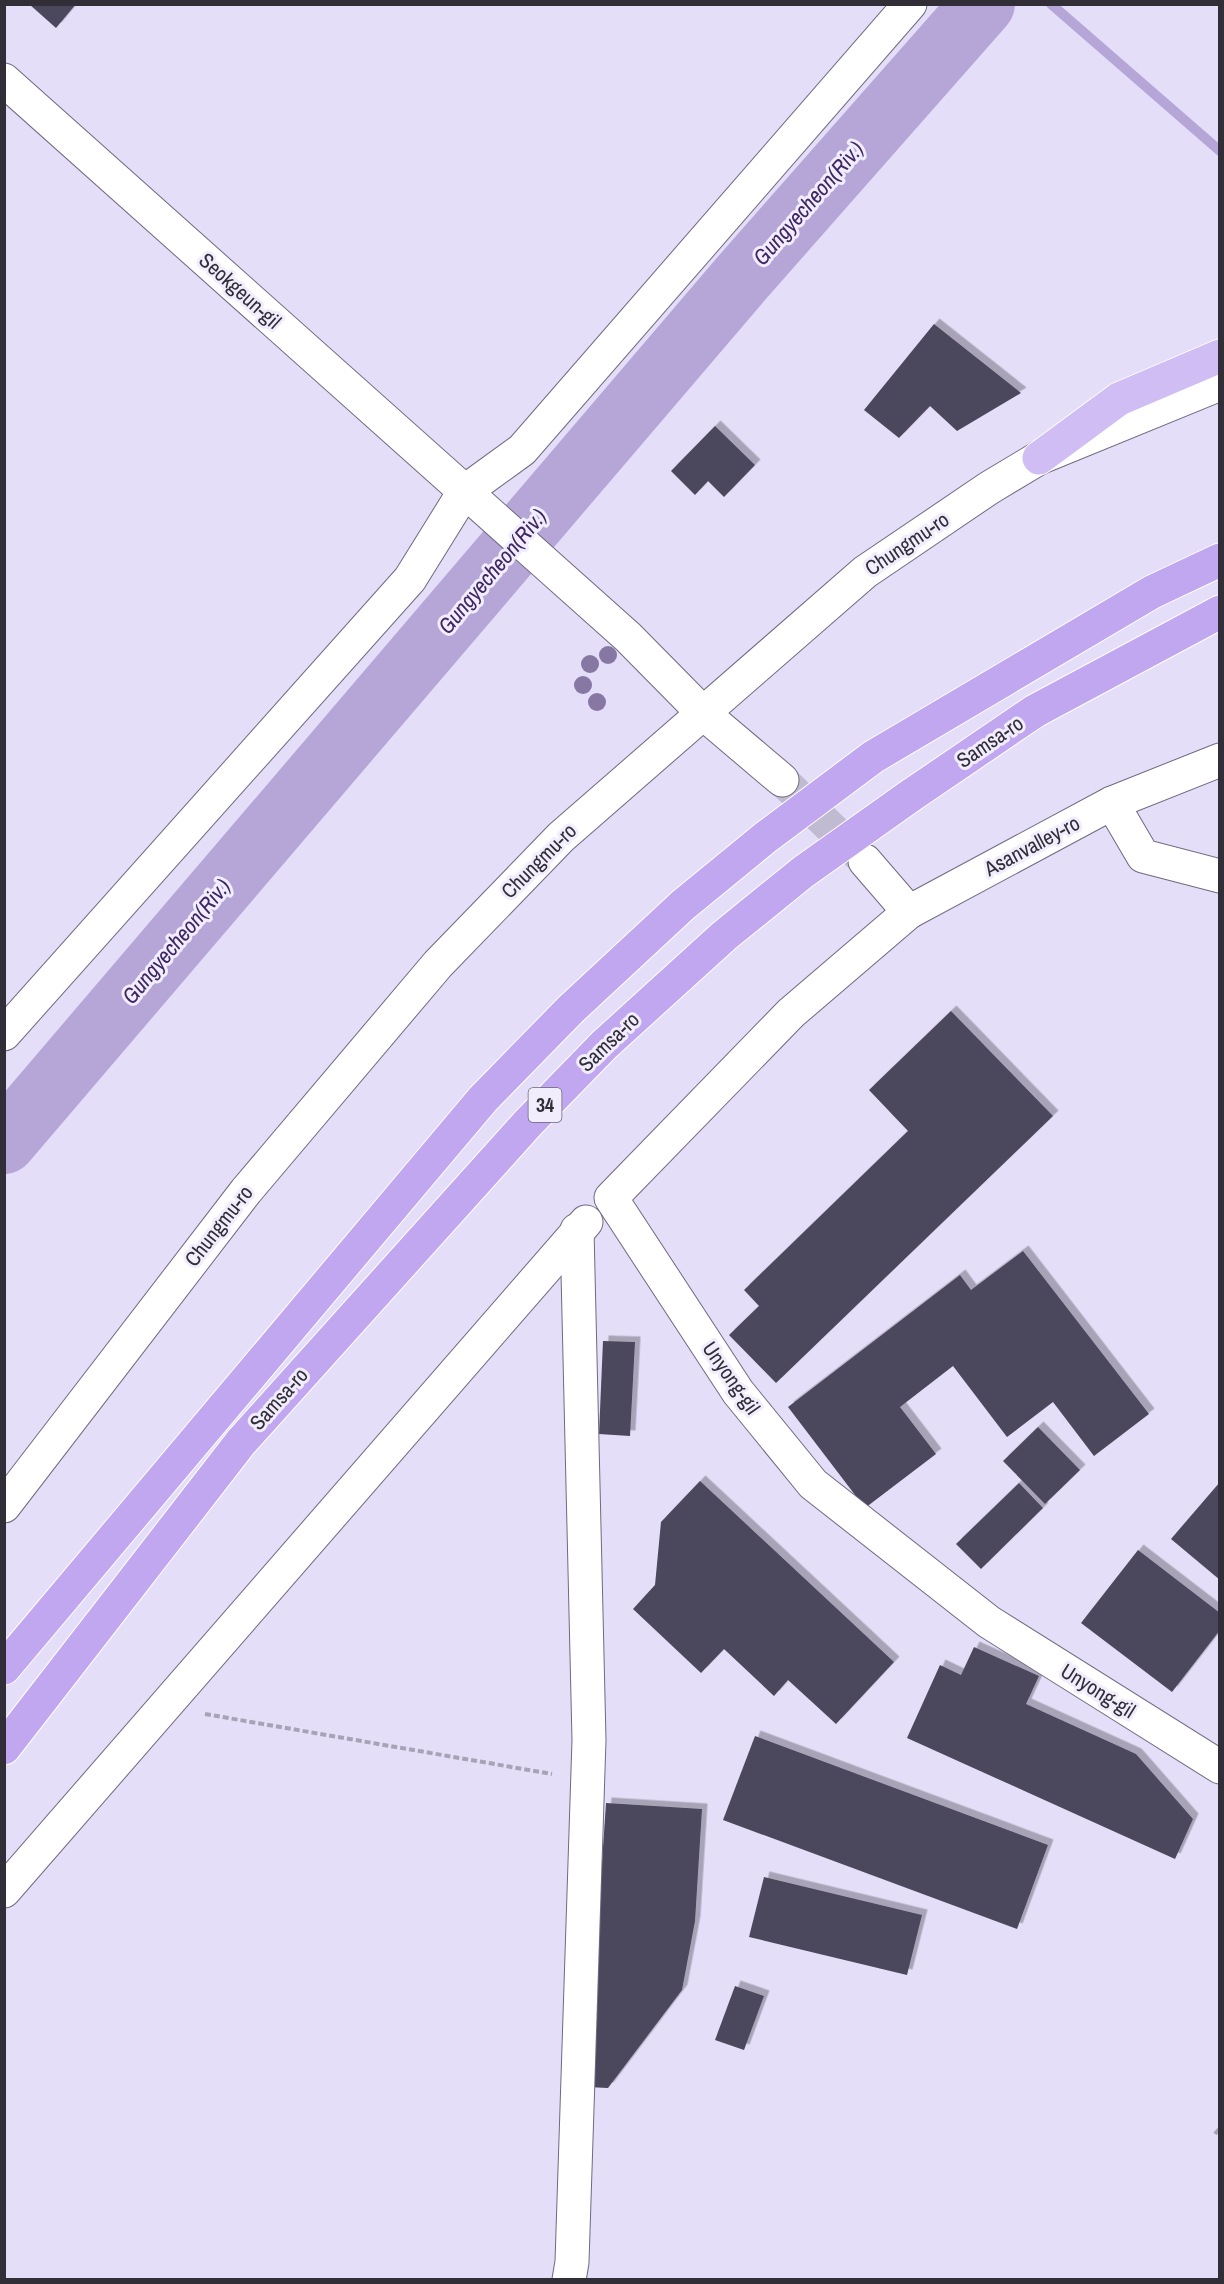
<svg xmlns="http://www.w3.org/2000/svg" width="1224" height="2284" font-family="'Archivo Narrow',sans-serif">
  <defs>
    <filter id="shadow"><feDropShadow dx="5.5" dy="-5.5" stdDeviation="0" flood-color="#0004"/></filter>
  </defs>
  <rect width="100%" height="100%" fill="#e5def8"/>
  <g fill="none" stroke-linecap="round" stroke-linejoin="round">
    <!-- stream -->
    <polyline stroke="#b5a6d7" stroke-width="10" points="1051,4 1220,151"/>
    <!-- river -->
    <polyline stroke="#b5a6d7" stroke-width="64" points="4,1142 740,280 983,4"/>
  </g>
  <!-- building -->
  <g fill="#4c465b" filter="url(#shadow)">
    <polygon points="29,4 76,4 56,28"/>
    <polygon points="934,324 1021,393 957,431 930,406 899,438 864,410"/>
    <polygon points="715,426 755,465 724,497 708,481 695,495 671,471"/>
    <polygon points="951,1011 1053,1116 776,1383 729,1335 759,1306 744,1290 908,1131 869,1090"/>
    <polygon points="1023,1251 1149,1414 1094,1456 1053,1402 1007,1437 953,1366 900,1407 936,1454 865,1508 788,1407 960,1275 971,1290"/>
    <polygon points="603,1341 635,1342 630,1436 599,1434"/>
    <polygon points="1038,1427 1080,1470 1045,1504 1003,1461"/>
    <polygon points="700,1481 894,1662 836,1724 788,1680 774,1696 724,1649 701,1673 633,1609 655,1585 661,1522"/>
    <polygon points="1220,1482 1220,1580 1171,1539"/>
    <polygon points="1019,1483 1043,1508 981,1569 956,1544"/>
    <polygon points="1138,1550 1220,1613 1220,1630 1172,1692 1081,1623"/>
    <polygon points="974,1647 1039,1676 1026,1704 1136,1754 1193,1819 1175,1859 907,1738 940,1665 961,1675"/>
    <polygon points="755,1736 1048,1845 1017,1929 723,1820"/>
    <polygon points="606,1803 702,1809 695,1921 682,1990 608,2088 587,2087"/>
    <polygon points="764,1877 922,1915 907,1975 749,1937"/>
    <polygon points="735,1986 764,1996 744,2050 715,2040"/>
  </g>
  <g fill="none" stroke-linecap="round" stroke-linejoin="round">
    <!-- minor-tunnel -->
    <polyline stroke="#c1bbd2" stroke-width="33" stroke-dasharray="33 16" stroke-linecap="butt" points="782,780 864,860"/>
    <defs>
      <g id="minor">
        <polyline points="4,80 628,637 704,714 782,780"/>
        <polyline points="1112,803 1143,856 1220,876"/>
        <polyline points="865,861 909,912 791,1013 611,1198 738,1392 813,1484 989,1622 1220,1767"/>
        <polyline points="4,1034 410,579 464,492 522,450 910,4"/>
        <polyline points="4,1891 586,1222"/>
        <polyline points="569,2280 572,2262 589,1740 577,1230"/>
      </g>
      <g id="tertiary">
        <polyline points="909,912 1112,803 1220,760"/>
        <polyline points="4,1506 246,1191 438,964 561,837 865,572 989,488 1039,458 1220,384"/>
      </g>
      <polyline id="primary" points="1039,458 1119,399 1220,356"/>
      <g id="trunk">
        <polyline points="4,1668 483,1099 571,1009 683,905 766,837 873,757 1152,592 1220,560"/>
        <polyline points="4,1748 241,1442 528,1123 604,1045 724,936 803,872 910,796 1035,711 1220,612"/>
      </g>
    </defs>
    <!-- minor casing -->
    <use href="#minor" stroke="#706980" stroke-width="35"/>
    <!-- tertiary casing -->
    <use href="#tertiary" stroke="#706980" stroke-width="35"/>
    <!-- primary casing -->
    <use href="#primary" stroke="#fff" stroke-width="35"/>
    <!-- trunk casing -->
    <use href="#trunk" stroke="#fff" stroke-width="35"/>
    <!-- path -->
    <g stroke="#a8a2b7" stroke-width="4" stroke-dasharray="6 3" stroke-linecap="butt">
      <polyline points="205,1714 552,1774"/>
      <polyline points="1215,2134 1220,2128"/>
    </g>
    <!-- minor -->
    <use href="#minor" stroke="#fff" stroke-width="33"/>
    <!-- tertiary -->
    <use href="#tertiary" stroke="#fff" stroke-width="33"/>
    <!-- primary -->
    <use href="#primary" stroke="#d0bdf4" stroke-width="33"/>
    <!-- trunk -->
    <use href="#trunk" stroke="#c0a7f0" stroke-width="33"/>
  </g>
  <!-- trees -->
  <g fill="#8677a3">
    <circle cx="608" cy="655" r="9"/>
    <circle cx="590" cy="664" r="9"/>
    <circle cx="583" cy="685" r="9"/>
    <circle cx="597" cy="702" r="9"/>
  </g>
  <g text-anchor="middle" stroke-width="6" stroke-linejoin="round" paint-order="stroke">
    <!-- shield labels -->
    <rect fill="#f1edfd" stroke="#6b6773" stroke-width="1.5" x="528.5" y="1088" width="33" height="34" rx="4.5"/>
    <g font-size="20" font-weight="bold" fill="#312e38">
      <text x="545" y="1112">34</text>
    </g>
    <!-- street labels -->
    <g font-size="21" fill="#312e38" stroke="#f1edfd">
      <text transform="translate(240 291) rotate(42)" y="7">Seokgeun-gil</text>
      <text transform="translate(907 544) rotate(-34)" y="7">Chungmu-ro</text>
      <text transform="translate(990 742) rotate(-34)" y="7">Samsa-ro</text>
      <text transform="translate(1032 846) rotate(-28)" y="7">Asanvalley-ro</text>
      <text transform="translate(539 861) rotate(-45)" y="7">Chungmu-ro</text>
      <text transform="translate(609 1042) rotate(-44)" y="7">Samsa-ro</text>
      <text transform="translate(219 1226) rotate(-52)" y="7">Chungmu-ro</text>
      <text transform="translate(731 1378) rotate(55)" y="7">Unyong-gil</text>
      <text transform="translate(279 1399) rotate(-48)" y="7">Samsa-ro</text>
      <text transform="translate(1098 1691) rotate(32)" y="7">Unyong-gil</text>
    </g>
    <!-- water labels -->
    <g font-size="22" font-style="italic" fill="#3e2662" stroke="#f1edfd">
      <text transform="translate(808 203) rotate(-49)" y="8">Gungyecheon(Riv.)</text>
      <text transform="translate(492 571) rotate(-50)" y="8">Gungyecheon(Riv.)</text>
      <text transform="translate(176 941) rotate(-50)" y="8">Gungyecheon(Riv.)</text>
    </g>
  </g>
  <!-- border -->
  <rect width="1224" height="2284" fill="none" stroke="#312e38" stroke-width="12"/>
</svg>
